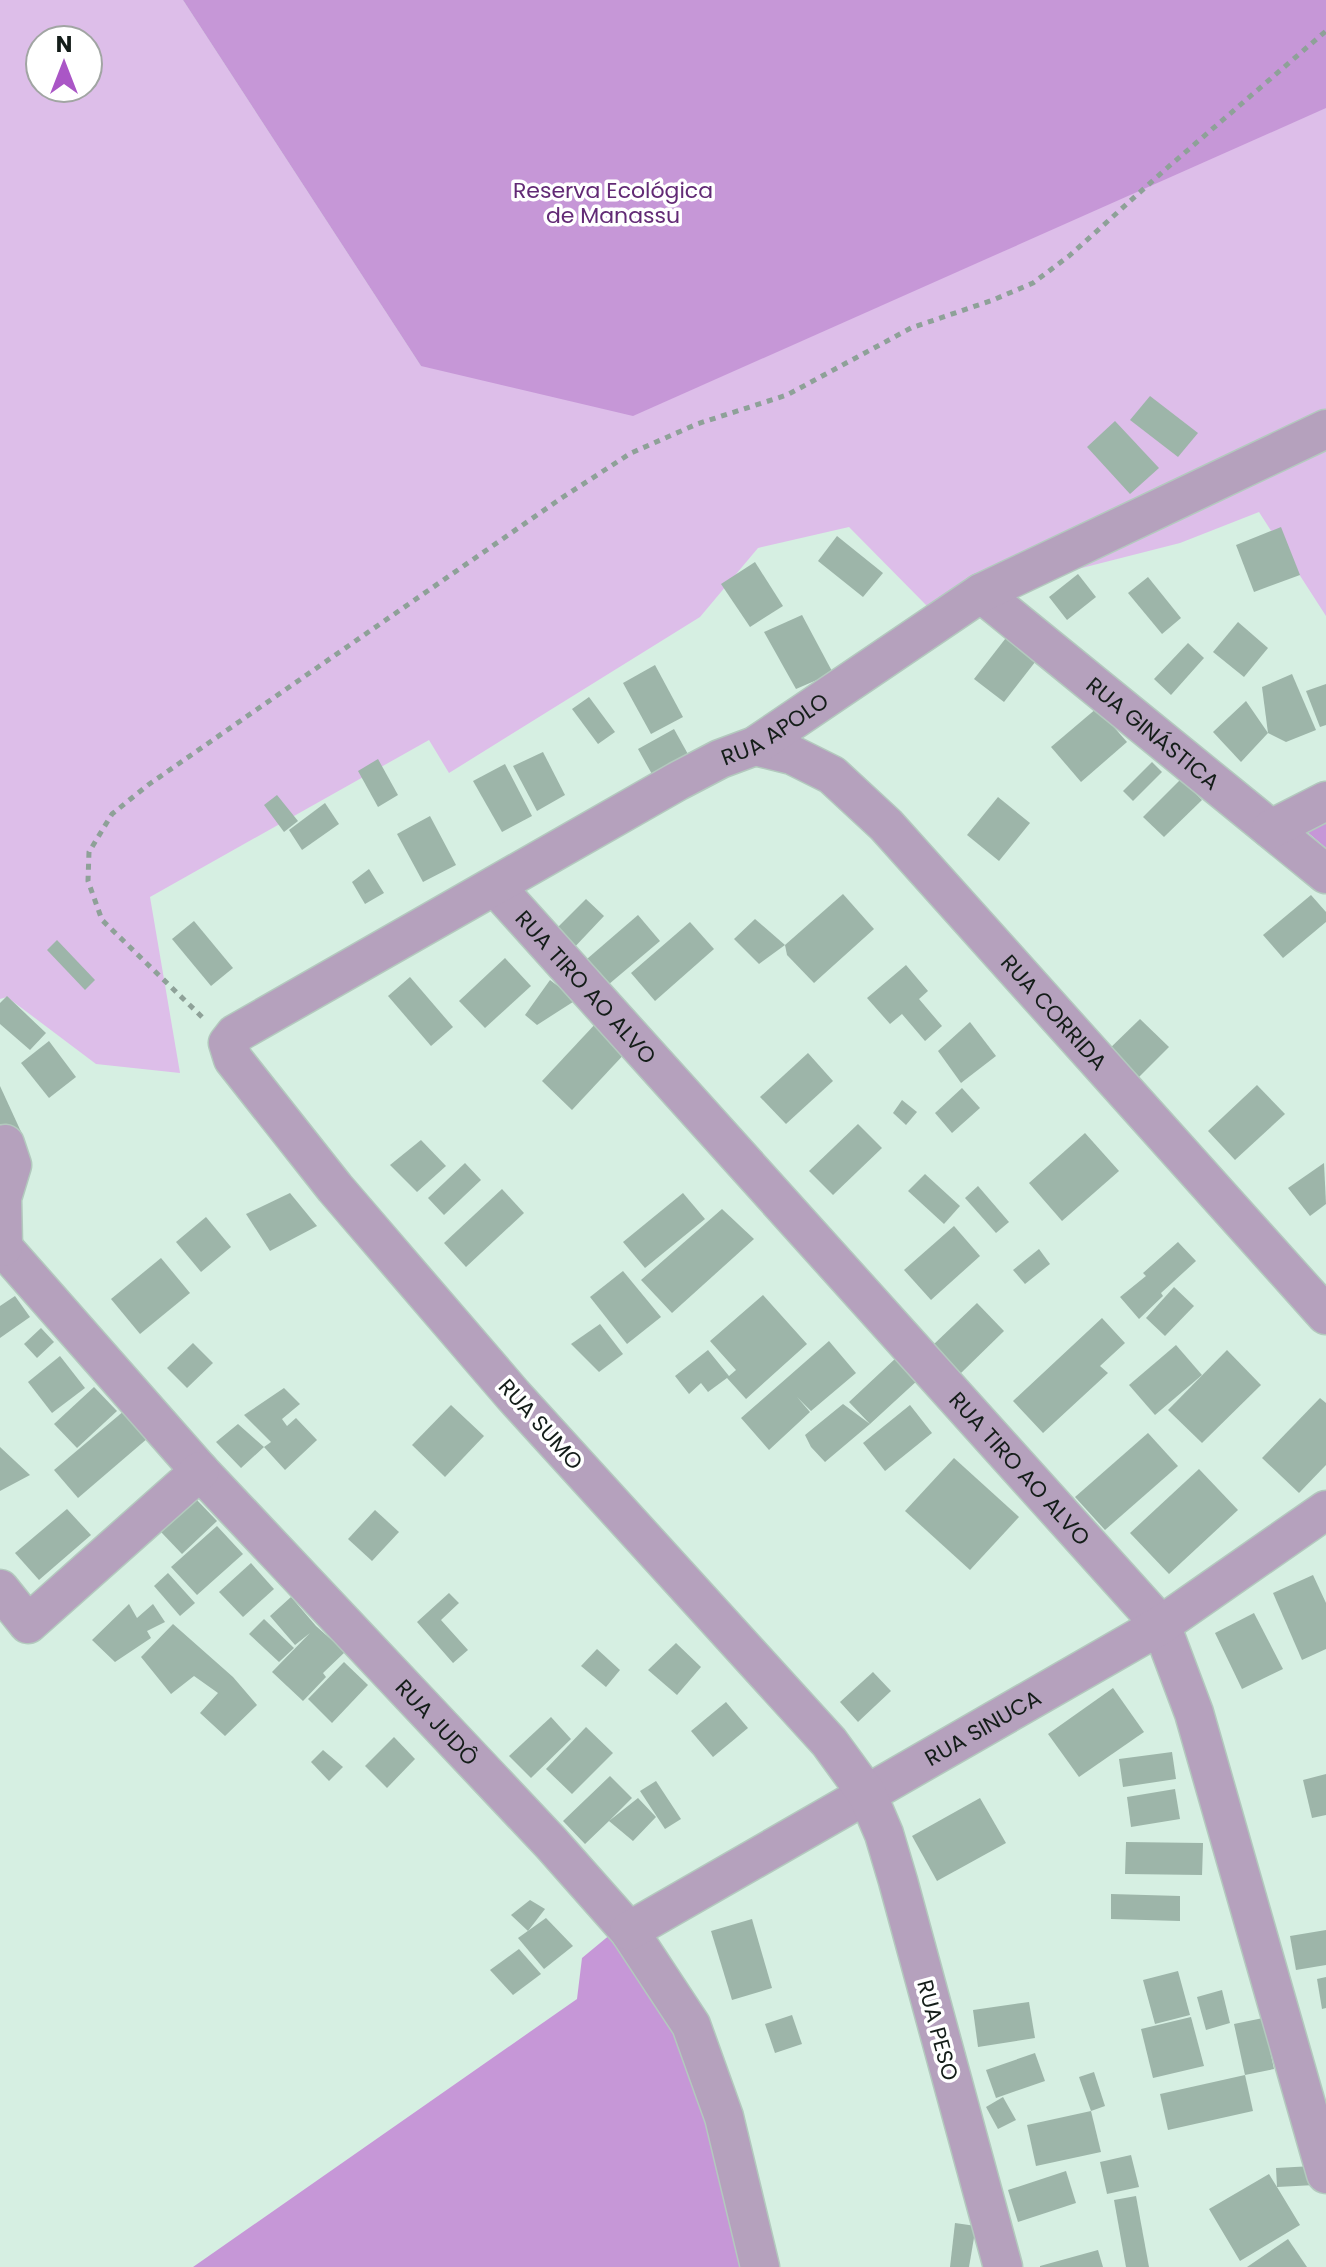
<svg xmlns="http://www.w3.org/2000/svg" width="1326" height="2267" font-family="Poppins,sans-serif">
  <rect width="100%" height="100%" fill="#d6efe2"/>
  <!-- green -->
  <path fill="#ddbee9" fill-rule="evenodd" d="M0,0H183L421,366L1326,103V616L1259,512L1180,543L928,607L849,527L758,548L700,617L449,773L429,740L150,897L180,1073L96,1064L7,997L0,999ZM40,40H88V88H40Z"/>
  <!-- forest -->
  <g fill="#c697d7">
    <polygon points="183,0 1326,0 1326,108 633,416 421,366"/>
    <polygon points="1326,807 1326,848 1292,819"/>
    <polygon points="623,1924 694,2034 751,2267 193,2267 577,1999 582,1958"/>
  </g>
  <!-- building -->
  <g fill="#9db5a9">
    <polygon points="1150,396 1198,433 1178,457 1130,420"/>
    <polygon points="1115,421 1159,468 1130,494 1087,447"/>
    <polygon points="1281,527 1300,575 1254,592 1236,545"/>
    <polygon points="837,536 883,573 863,597 818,561"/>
    <polygon points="755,562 783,606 750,627 721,584"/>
    <polygon points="1078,574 1096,597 1067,620 1049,597"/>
    <polygon points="1148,577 1181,618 1162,634 1128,593"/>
    <polygon points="802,615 833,673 796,689 764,632"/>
    <polygon points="1238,622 1268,648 1244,677 1213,652"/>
    <polygon points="1009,634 1039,657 1004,702 974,679"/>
    <polygon points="1188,643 1204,658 1171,695 1154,679"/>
    <polygon points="655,665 683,717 651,734 623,683"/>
    <polygon points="1292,674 1316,730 1286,742 1268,733 1262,687"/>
    <polygon points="1326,684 1326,725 1320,727 1306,691"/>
    <polygon points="589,697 615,732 598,744 572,709"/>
    <polygon points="1246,701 1268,733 1241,762 1213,732"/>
    <polygon points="1097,708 1127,742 1081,782 1051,747"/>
    <polygon points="674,729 694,765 658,785 638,749"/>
    <polygon points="543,752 565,795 537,811 513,766"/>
    <polygon points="378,759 398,795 378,807 358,771"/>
    <polygon points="1152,762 1162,772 1133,801 1123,791"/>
    <polygon points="505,764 532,816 502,832 473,781"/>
    <polygon points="1181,779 1202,800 1164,837 1143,817"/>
    <polygon points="277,795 298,821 284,832 264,805"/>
    <polygon points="998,797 1030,823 999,861 967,835"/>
    <polygon points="325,803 339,824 302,850 289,830"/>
    <polygon points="430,816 456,865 423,882 397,834"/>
    <polygon points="369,869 384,893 365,904 352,882"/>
    <polygon points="843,894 874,929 814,983 787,955 785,945"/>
    <polygon points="1311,895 1326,912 1326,922 1283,958 1263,935"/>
    <polygon points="586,899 604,916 570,952 551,934"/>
    <polygon points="638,915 660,941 602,990 580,965"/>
    <polygon points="755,919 785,945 759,964 734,939"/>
    <polygon points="194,921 233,968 211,986 172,939"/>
    <polygon points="690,922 714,949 655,1001 631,973"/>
    <polygon points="57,940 95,980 85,990 47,950"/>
    <polygon points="505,958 531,986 485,1028 459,1001"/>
    <polygon points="906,965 928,991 919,999 942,1026 925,1041 902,1014 890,1024 867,998"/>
    <polygon points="410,977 453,1027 431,1046 388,996"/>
    <polygon points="550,980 576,1000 537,1025 525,1015"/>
    <polygon points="7,996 46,1033 30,1050 0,1024 0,1003"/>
    <polygon points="1140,1019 1169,1047 1133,1083 1104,1054"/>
    <polygon points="598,1021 628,1050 572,1110 542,1081"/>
    <polygon points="970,1022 996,1056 961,1083 938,1051"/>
    <polygon points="49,1041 76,1077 49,1098 21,1063"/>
    <polygon points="808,1053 833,1081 786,1124 760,1097"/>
    <polygon points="1257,1085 1285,1114 1235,1160 1208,1131"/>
    <polygon points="0,1086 23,1136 0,1146"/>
    <polygon points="962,1088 980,1108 952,1133 935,1113"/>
    <polygon points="902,1100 917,1112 906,1125 893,1113"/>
    <polygon points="858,1124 882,1148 833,1195 809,1171"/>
    <polygon points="1085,1133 1119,1171 1062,1221 1029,1183"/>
    <polygon points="421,1140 446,1166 417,1192 390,1165"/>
    <polygon points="465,1163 481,1180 444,1215 428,1198"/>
    <polygon points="1324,1163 1326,1204 1310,1216 1288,1188"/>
    <polygon points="925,1174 960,1206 944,1224 908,1191"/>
    <polygon points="978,1186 1009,1222 996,1233 965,1198"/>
    <polygon points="502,1189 524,1213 466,1267 444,1243"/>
    <polygon points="290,1193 317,1226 270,1251 246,1214"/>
    <polygon points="683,1193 705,1219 645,1268 623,1242"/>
    <polygon points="722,1209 754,1239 672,1313 641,1280"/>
    <polygon points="206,1217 231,1247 201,1272 176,1242"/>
    <polygon points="954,1226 980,1256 931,1300 904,1270"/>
    <polygon points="1178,1242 1196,1261 1161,1293 1163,1296 1139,1319 1120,1297 1146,1276 1143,1273"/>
    <polygon points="1039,1249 1050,1264 1025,1284 1013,1270"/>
    <polygon points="161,1258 190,1293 140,1334 111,1299"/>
    <polygon points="623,1271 661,1317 627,1344 590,1297"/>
    <polygon points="1174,1287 1194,1306 1165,1336 1146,1318"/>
    <polygon points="763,1295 807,1344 746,1399 727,1378 708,1392 701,1383 689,1394 675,1376 708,1350 729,1376 736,1370 710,1341"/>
    <polygon points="15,1296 30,1317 0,1338 0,1306"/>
    <polygon points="977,1303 1004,1331 960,1374 932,1346"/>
    <polygon points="1102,1318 1125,1343 1100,1366 1108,1373 1043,1433 1013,1401"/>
    <polygon points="600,1324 623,1354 599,1372 571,1344"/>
    <polygon points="41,1328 54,1342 37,1358 24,1344"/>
    <polygon points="829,1341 856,1373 811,1411 797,1397 810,1412 769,1450 741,1418"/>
    <polygon points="193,1343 213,1363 187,1388 167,1368"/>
    <polygon points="1176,1345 1202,1375 1155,1415 1129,1385"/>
    <polygon points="1227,1350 1261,1385 1202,1443 1168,1410"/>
    <polygon points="60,1356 85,1388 52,1413 28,1382"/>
    <polygon points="897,1357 919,1379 870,1424 825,1462 811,1447 805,1435 843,1404 870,1424 849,1402"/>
    <polygon points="94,1387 117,1411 77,1448 54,1424"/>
    <polygon points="284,1388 300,1404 282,1419 287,1426 296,1418 317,1440 285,1470 264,1447 241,1468 216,1442 238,1424 264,1447 271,1442 244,1415"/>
    <polygon points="1320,1398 1326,1403 1326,1465 1299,1493 1262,1458"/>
    <polygon points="131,1405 155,1432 78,1498 54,1470"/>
    <polygon points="451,1405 484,1436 445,1477 412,1445"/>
    <polygon points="910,1405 932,1433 885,1471 863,1443"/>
    <polygon points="1148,1433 1178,1466 1105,1530 1075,1497"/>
    <polygon points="0,1447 30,1475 0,1491"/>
    <polygon points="954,1458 1019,1517 970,1570 905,1511"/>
    <polygon points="1199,1469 1238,1510 1169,1574 1130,1533"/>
    <polygon points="196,1499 217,1521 182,1554 161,1532"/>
    <polygon points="67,1509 91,1535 39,1580 15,1553"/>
    <polygon points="375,1510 399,1532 372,1561 348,1539"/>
    <polygon points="217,1526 243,1554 197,1595 171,1567"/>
    <polygon points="251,1563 274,1589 243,1617 219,1592"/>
    <polygon points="168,1573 195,1603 180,1616 154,1586"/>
    <polygon points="1313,1575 1326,1603 1326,1649 1302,1660 1273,1593"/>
    <polygon points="449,1593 459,1603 441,1620 468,1650 453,1663 417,1622"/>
    <polygon points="291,1597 316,1626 345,1652 323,1673 326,1677 303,1701 272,1672 310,1633 295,1645 270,1616"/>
    <polygon points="129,1604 137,1618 153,1604 165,1622 147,1631 151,1638 115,1662 92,1640"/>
    <polygon points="1254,1613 1283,1669 1242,1689 1215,1633"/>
    <polygon points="264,1619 294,1648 279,1662 249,1634"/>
    <polygon points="173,1624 233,1677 257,1705 225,1736 200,1713 218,1693 194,1676 171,1694 141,1657"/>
    <polygon points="676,1643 701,1667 677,1695 648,1670"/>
    <polygon points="597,1649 620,1670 606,1687 581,1666"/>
    <polygon points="344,1662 368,1685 332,1723 308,1699"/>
    <polygon points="873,1672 891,1691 858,1722 840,1702"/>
    <polygon points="1113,1688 1144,1732 1079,1777 1048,1734"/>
    <polygon points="726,1702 748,1728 713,1757 691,1731"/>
    <polygon points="551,1717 571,1739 531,1778 509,1756"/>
    <polygon points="586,1727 613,1753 572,1794 546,1769"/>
    <polygon points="394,1737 415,1759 387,1788 365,1766"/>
    <polygon points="323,1750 343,1767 329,1781 311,1762"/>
    <polygon points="1172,1752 1176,1779 1123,1787 1119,1759"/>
    <polygon points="1326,1774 1326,1815 1312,1818 1303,1780"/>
    <polygon points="610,1776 632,1798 609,1821 638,1798 656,1817 633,1841 609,1821 585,1844 563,1821"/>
    <polygon points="656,1781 681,1819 665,1829 640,1791"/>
    <polygon points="1175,1789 1180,1819 1131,1827 1127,1797"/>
    <polygon points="980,1798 1006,1843 937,1881 912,1836"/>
    <polygon points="1126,1842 1203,1843 1202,1875 1125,1874"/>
    <polygon points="1111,1894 1180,1896 1180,1921 1111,1919"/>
    <polygon points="530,1900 545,1909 528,1931 511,1915"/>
    <polygon points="546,1918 573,1946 544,1969 518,1938"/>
    <polygon points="752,1919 772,1988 732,2000 711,1931"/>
    <polygon points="1326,1930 1326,1965 1296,1970 1290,1936"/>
    <polygon points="519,1949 541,1974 513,1995 490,1970"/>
    <polygon points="1178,1971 1190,2015 1155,2024 1143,1980"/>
    <polygon points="1326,1977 1326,2008 1322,2009 1317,1979"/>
    <polygon points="1222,1990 1230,2023 1206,2030 1197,1997"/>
    <polygon points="1029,2002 1035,2038 978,2047 973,2010"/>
    <polygon points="792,2015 802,2044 775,2053 765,2024"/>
    <polygon points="1191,2017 1204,2066 1153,2078 1141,2029"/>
    <polygon points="1263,2018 1274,2069 1245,2075 1234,2024"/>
    <polygon points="1035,2053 1045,2081 996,2098 986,2070"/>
    <polygon points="1094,2072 1105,2106 1091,2111 1079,2077"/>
    <polygon points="1245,2075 1253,2111 1168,2130 1160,2094"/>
    <polygon points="1003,2097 1016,2120 998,2129 986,2107"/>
    <polygon points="1091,2111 1101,2152 1036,2166 1027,2125"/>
    <polygon points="1131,2155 1139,2187 1107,2194 1100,2162"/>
    <polygon points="1313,2166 1315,2185 1277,2187 1300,2225 1240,2261 1209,2209 1269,2174 1277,2187 1276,2168"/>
    <polygon points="1066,2171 1076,2203 1018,2222 1008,2190"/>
    <polygon points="1136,2196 1149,2267 1126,2267 1114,2200"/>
    <polygon points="955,2223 976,2226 969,2267 950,2267"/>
    <polygon points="1288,2239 1307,2267 1247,2267"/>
    <polygon points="1098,2250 1103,2267 1040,2267 1040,2266"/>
  </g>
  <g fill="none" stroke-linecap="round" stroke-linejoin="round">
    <defs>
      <g id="minor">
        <path id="s1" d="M981,593L1326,874"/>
        <path id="s2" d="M755,746L792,755L832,775L886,825L1326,1315"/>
        <polyline points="1271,829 1326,801"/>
        <path id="s3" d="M495,886L1161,1625L1194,1713L1326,2174"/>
        <path id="s4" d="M0,1244L200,1471L551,1843L629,1931L691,2025L724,2117L760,2267"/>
        <polyline points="3,1247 2,1198 12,1165 5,1144"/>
        <polyline points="0,1589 28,1624 200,1471"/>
        <path id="s5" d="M629,1931L1161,1625L1326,1510"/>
        <path id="s6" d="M1003,2267L898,1881L884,1834L867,1794L829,1742L513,1395L335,1188L233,1059L228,1043L235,1034L678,781L720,759L755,746L981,593L1326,429"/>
      </g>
    </defs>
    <!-- minor casing -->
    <use href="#minor" stroke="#b3c9be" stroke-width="41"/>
    <!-- path -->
    <polyline stroke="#8ea198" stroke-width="5" stroke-dasharray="6 6" stroke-linecap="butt" points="202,1017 102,920 88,881 89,852 112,814 148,785 563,497 631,453 697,424 787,395 911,328 993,300 1033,283 1069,256 1167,168 1326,31"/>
    <!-- minor -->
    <use href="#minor" stroke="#b5a1bd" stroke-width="38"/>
  </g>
  <g text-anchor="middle" stroke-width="7" stroke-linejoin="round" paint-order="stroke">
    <!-- park labels -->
    <g font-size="22" fill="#622a75" stroke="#fff">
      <text x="613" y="198">Reserva Ecológica<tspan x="613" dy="25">de Manassu</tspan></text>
    </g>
    <!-- street labels -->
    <g font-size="22" fill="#141d19" stroke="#fff">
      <text dy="8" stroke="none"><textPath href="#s6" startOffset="2112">RUA APOLO</textPath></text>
      <text dy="8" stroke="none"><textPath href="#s1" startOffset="222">RUA GINÁSTICA</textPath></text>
      <text dy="8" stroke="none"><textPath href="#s3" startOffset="136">RUA TIRO AO ALVO</textPath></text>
      <text dy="8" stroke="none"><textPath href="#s2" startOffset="408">RUA CORRIDA</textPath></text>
      <text transform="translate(541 1424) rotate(48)" y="8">RUA SUMO</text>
      <text dy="8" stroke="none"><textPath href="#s3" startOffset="784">RUA TIRO AO ALVO</textPath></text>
      <text dy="8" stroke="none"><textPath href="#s4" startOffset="648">RUA JUDÔ</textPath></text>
      <text dy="8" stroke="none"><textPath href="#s5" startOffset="408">RUA SINUCA</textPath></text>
      <text transform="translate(938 2030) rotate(75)" y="8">RUA PESO</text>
    </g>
  </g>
  <!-- north arrow -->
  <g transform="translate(64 64)"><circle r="38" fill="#ffffff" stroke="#a1a5a3" stroke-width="2"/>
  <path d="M0-6L14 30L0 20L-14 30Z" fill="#aa56c6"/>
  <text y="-12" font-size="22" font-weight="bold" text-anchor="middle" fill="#141d19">N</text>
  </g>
</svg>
